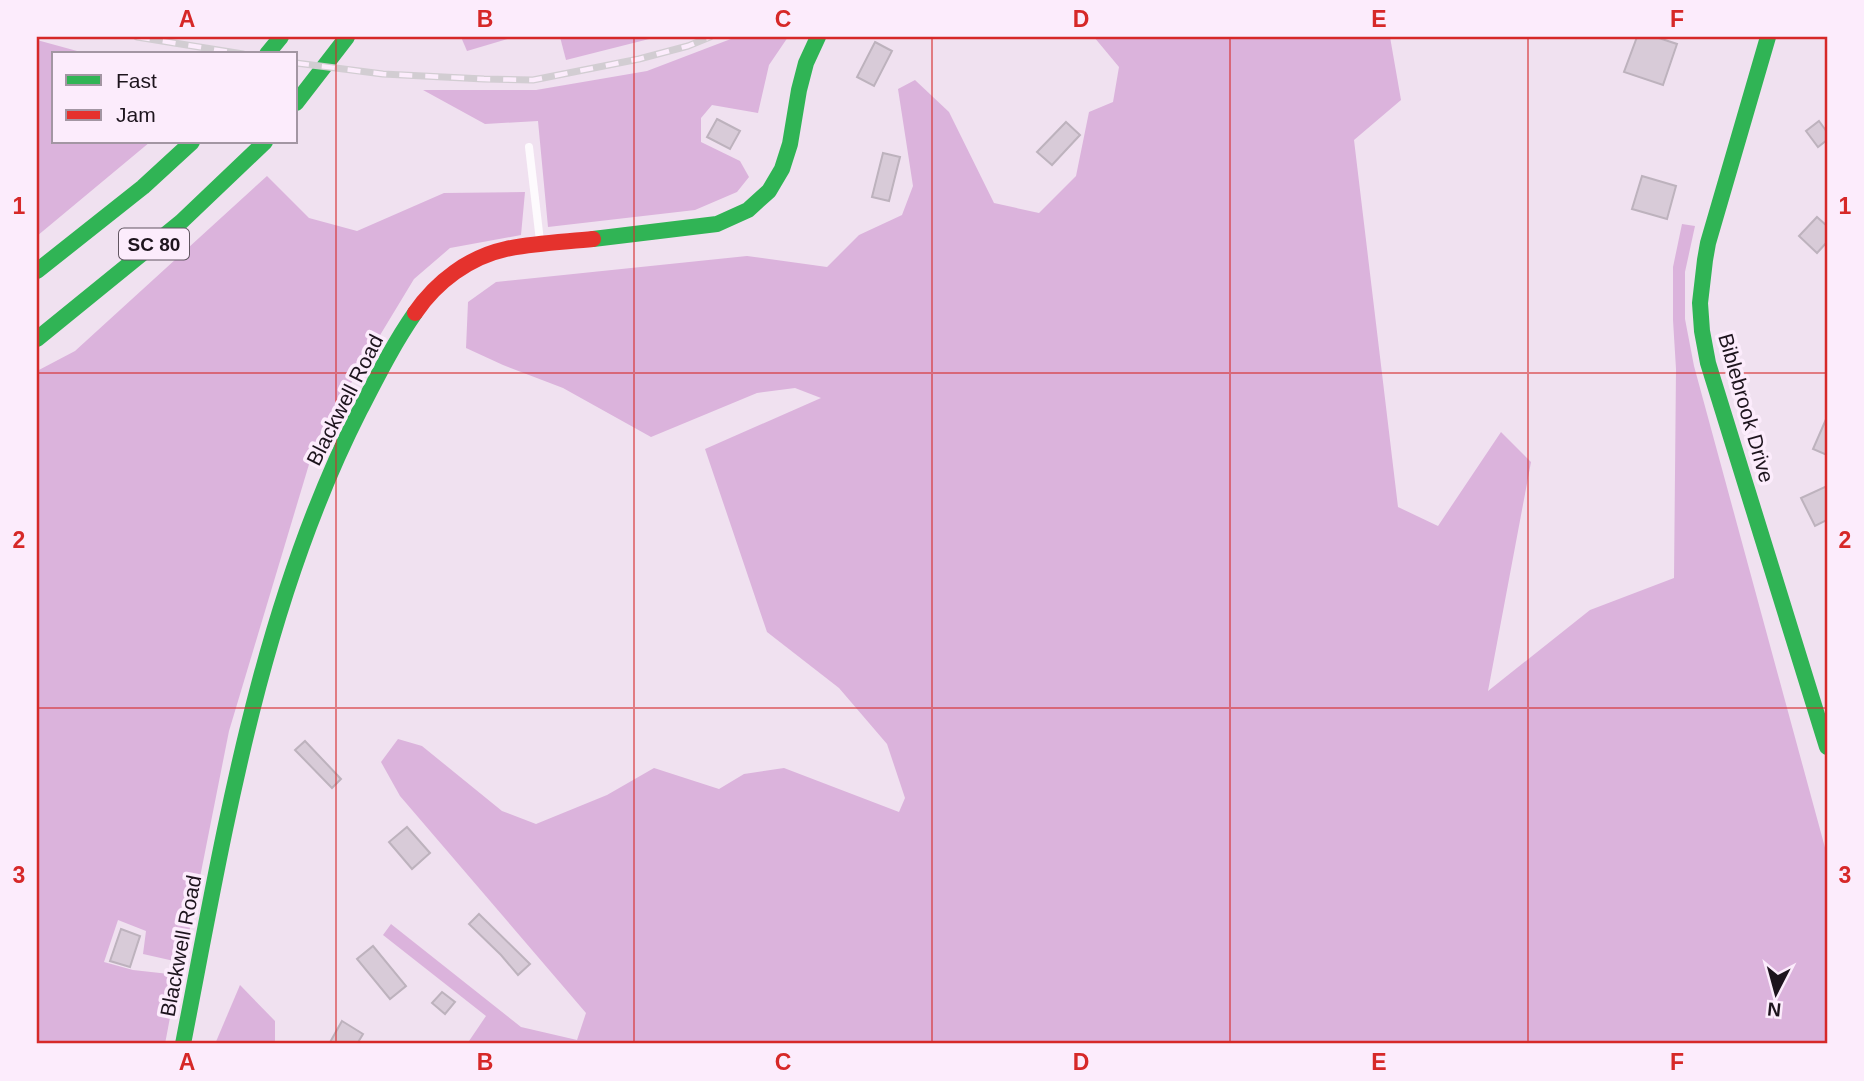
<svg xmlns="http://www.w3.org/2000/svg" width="1864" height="1081" font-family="Arial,sans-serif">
  <rect width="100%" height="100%" fill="#f0e1f0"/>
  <!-- forest -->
  <g fill="#dbb3dc">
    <polygon points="461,37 514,37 467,51"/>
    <polygon points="560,37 657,37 566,60"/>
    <polygon points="736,37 788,37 769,65 758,113 712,105 701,118 701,142 740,161 749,177 737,192 695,210 548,227 538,121 485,124 423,90 536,90 647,71"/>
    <polygon points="1094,37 1390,37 1401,100 1354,140 1398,507 1438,526 1501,432 1531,462 1488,691 1590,610 1674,578 1676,369 1673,320 1673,267 1682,224 1695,226 1685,272 1685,319 1694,366 1827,855 1827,1044 467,1044 486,1016 383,935 391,924 521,1027 577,1040 586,1013 400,796 381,762 398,739 422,746 502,811 536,824 607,795 654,768 719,789 744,774 784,768 899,812 905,798 887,744 839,688 767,632 705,449 821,398 795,388 757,393 651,437 563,388 503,365 466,348 468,302 496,282 747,256 827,267 859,235 902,215 913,186 898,89 915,80 949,112 994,203 1039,213 1076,176 1089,112 1113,102 1119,67"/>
    <polygon points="37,40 88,54 54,54 54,142 150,142 37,236"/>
    <polygon points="267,176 309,218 357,231 444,193 525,192 521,235 450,248 414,279 316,441 229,731 183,963 143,954 146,931 118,920 104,962 133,970 178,975 165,1044 37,1044 37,371 75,351"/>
    <polygon points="240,985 275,1021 275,1044 215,1044"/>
  </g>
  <!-- building -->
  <g fill="#d8cbd8" stroke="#bdb2bd" stroke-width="2">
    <polygon points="1637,37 1656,37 1677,44 1663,85 1624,72"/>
    <polygon points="875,42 892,51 874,86 857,77"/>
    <polygon points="717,119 740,131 730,149 707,137"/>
    <polygon points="1819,121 1827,132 1827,140 1818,147 1806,131"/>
    <polygon points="1066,122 1080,135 1052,165 1037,152"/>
    <polygon points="883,153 900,157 889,201 872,197"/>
    <polygon points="1642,176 1676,186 1667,219 1632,209"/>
    <polygon points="1817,217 1827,226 1827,242 1817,253 1799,236"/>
    <polygon points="1827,417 1827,455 1813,449"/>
    <polygon points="1827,486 1827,520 1815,526 1801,498"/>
    <polygon points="305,741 341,779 332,788 295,750"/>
    <polygon points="407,827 430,853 412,869 389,842"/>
    <polygon points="479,914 530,964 518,975 501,955 469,924"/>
    <polygon points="121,929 140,936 130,967 110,961"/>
    <polygon points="373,946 406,986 390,999 357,959"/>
    <polygon points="442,992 455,1002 445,1014 432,1003"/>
    <polygon points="342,1021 363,1034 357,1044 329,1044"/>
  </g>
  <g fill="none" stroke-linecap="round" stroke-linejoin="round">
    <!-- lane -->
    <polyline stroke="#fdfafd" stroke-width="8" points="529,147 540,241"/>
    <!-- fast -->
    <g stroke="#30b455" stroke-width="16">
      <polyline points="1768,37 1708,243 1705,260 1700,303 1702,331 1708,363 1827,747"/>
      <polyline points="267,54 281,37"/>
      <polyline points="296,103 347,37"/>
      <polyline points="593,239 717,224 748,210 769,191 782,169 790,144 799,90 806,63 818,37"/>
      <polyline points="37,271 143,187 192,142"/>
      <polyline points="37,339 181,222 265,142"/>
      <path d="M183,1044C225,829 260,607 360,410C377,377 394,343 415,313"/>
    </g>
    <!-- jam -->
    <path stroke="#e5322d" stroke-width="16" d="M415,313C436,282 469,257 506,249C534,243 564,242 593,239"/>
    <defs>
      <g id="rail">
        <polyline points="137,37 243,54"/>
        <polyline points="296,63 383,74 484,79 533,80 639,59 688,46 710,37"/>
      </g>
    </defs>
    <!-- rail casing -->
    <use href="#rail" stroke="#d2cdd2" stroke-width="7"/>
    <!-- rail -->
    <use href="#rail" stroke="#fcecfc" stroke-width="4.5" stroke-dasharray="13" stroke-linecap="butt"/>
  </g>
  <!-- grid -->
  <path fill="none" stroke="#d62828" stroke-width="2" stroke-opacity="0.55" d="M336,37V1044M634,37V1044M932,37V1044M1230,37V1044M1528,37V1044M37,373H1827M37,708H1827"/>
  <g text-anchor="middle" stroke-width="7" stroke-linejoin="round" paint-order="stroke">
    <!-- shield labels -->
    <rect fill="#fcecfc" stroke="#605560" stroke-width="2" x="119" y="228.5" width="70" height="31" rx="5"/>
    <g font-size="19" font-weight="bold" fill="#1d141d">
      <text x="154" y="251">SC 80</text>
    </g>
    <!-- street labels -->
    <g font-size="21" fill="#1d141d" stroke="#fcecfc">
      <text transform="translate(345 400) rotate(-63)" y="7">Blackwell Road</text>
      <text transform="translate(1746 408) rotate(74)" y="7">Biblebrook Drive</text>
      <text transform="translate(181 946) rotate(-79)" y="7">Blackwell Road</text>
    </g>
  </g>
  <!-- border -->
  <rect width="1864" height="1081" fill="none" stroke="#fcecfc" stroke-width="77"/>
  <!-- legend -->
  <rect x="52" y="52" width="245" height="91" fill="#fcecfc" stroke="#a396a3" stroke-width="2"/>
  <rect x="66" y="75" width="35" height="10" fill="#30b455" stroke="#a396a3" stroke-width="2"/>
  <text x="116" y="88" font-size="21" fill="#1d141d">Fast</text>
  <rect x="66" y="110" width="35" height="10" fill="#e5322d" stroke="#a396a3" stroke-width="2"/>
  <text x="116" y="122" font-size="21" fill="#1d141d">Jam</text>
  <!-- north arrow -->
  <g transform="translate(1776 993) rotate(186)" stroke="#fcecfc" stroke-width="5" paint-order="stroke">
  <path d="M0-5L12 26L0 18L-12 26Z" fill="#1d141d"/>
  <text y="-10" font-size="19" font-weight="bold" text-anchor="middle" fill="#1d141d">N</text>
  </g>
  <rect x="38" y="38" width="1788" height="1004" fill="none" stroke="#d62828" stroke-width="2.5"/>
  <g font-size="23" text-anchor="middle" font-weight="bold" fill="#d62828">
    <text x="187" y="27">A</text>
    <text x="485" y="27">B</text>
    <text x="783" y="27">C</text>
    <text x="1081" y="27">D</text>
    <text x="1379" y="27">E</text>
    <text x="1677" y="27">F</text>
    <text x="19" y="214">1</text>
    <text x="1845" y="214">1</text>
    <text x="19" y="548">2</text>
    <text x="1845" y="548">2</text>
    <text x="19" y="883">3</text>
    <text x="1845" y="883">3</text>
    <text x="187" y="1070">A</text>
    <text x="485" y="1070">B</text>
    <text x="783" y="1070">C</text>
    <text x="1081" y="1070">D</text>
    <text x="1379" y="1070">E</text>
    <text x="1677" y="1070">F</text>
  </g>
</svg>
